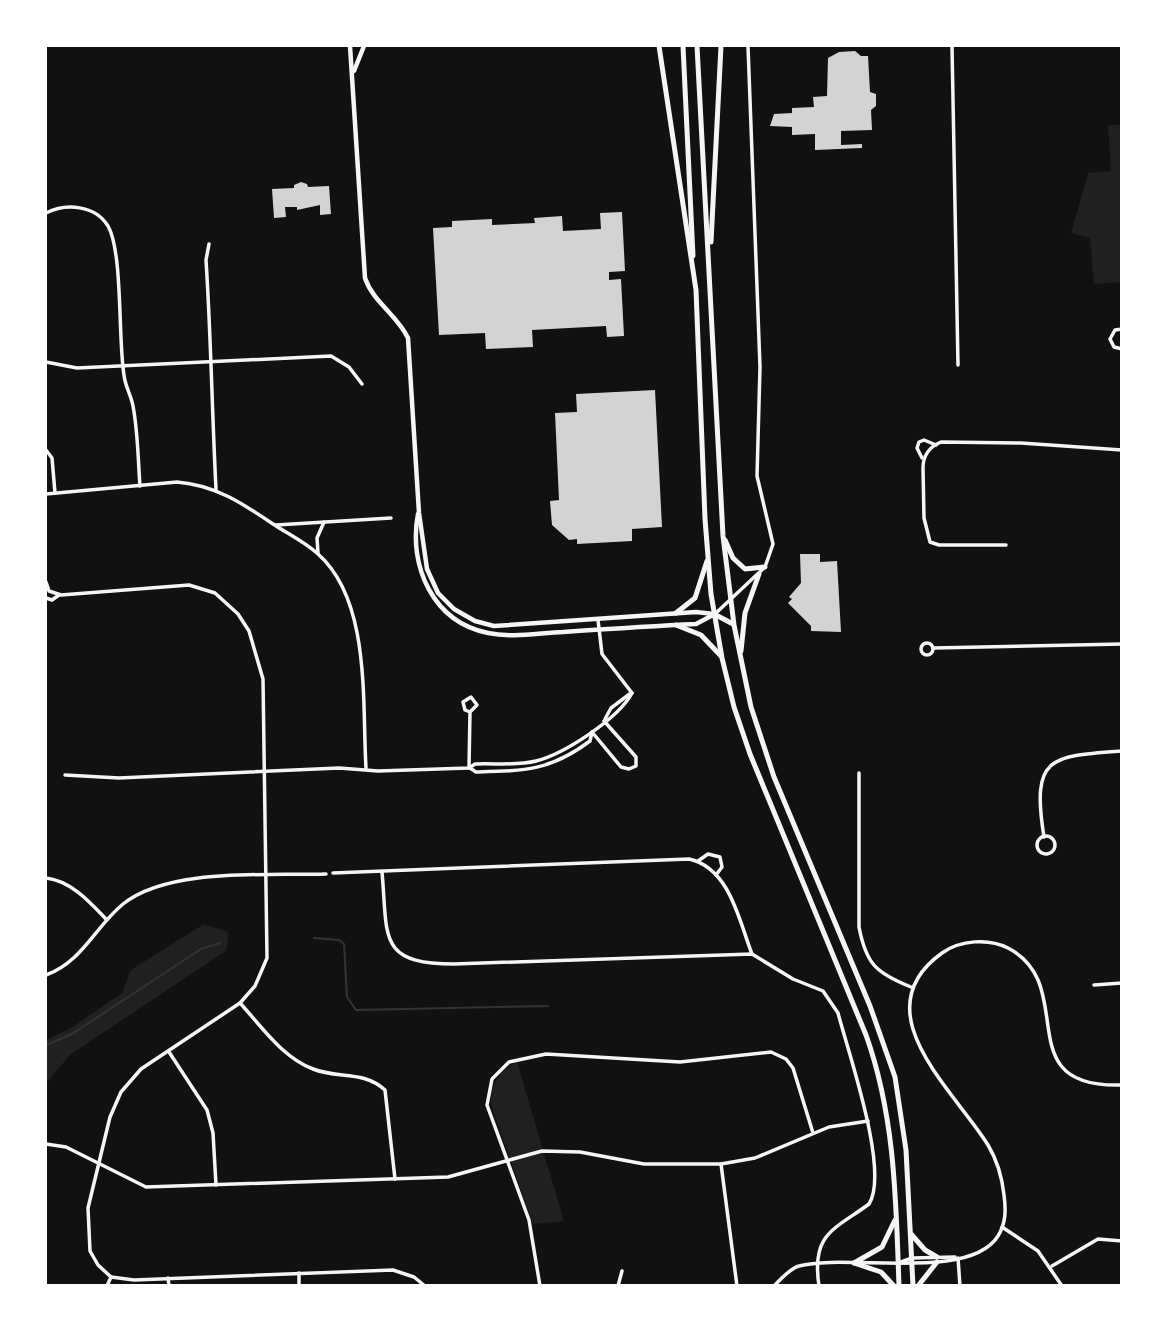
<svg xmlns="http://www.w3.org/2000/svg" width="1167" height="1331" font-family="Lato,sans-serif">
  <rect width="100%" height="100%" fill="#111"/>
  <!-- green -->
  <g fill="#202020">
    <polygon points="1108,125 1121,125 1121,282 1094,284 1090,238 1071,233 1088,173 1111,171"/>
    <polygon points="204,924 228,932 227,950 70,1055 46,1083 46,1040 71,1028 122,993 131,970"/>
    <path d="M517,1062L564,1221L533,1224L491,1105C490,1085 499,1071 517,1062Z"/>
  </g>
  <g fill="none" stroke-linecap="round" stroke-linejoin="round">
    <!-- stream -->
    <g stroke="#333" stroke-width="2">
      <polyline points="314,938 339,940 344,944 347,997 356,1010 548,1006"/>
      <polyline points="46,1045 72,1034 201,949 220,943"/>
    </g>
  </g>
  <!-- building -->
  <g fill="#d3d3d3">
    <polygon points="855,51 861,56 868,56 870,92 876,94 876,106 871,110 872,130 841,131 841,145 862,144 862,148 815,150 815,134 792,135 792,127 770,126 774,114 792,113 792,108 814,107 813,97 827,96 828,58 839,52"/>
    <polygon points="301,182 307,184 308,187 329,186 331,214 320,215 320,205 297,210 297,207 285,207 286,217 274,218 272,189 294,188 294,185"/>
    <polygon points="622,212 625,271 609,272 609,280 621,279 624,336 607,337 606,326 532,330 533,347 486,349 485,333 439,335 433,228 452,227 452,221 492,219 492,225 535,223 534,218 562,216 563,231 601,229 600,213"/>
    <polygon points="655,390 662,527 632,529 632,541 577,544 577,539 569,540 552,525 550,501 559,500 555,413 577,412 576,394"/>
    <polygon points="800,554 820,554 820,562 837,561 841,632 811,631 811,626 788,603 792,599 789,597 801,583"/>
  </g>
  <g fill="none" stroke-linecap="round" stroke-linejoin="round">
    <!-- minor -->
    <g stroke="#f5f5f5" stroke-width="3.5">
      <polyline points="952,46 958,365"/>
      <path d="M46,213C66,203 95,205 108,226C123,252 118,340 124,375C125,386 131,395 133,406C138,432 138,460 140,486"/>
      <path d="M209,244L206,260C211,337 212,412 216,489"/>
      <polyline points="1122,329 1115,330 1110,339 1114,347 1122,349"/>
      <polyline points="46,362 77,368 331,356 349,367 362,384"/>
      <polyline points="46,450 52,458 55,493"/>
      <polyline points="922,458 917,448 919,442 924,440 936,445"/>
      <path d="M46,494L177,482C215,485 242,503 273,524C288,534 305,542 318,554C371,601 362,702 366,768"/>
      <polyline points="276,525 391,518"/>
      <polyline points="1122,543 1122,550"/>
      <path d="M1006,545H939L930,542L924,518L923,468C923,455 929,447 941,442L1021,443L1122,450"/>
      <polyline points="318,553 317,538 324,522"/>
      <polyline points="46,582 49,591 61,595 189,585 215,593 238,614 249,631 263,679 267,958 255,986 240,1003 141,1069 121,1092 110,1117 88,1208 90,1251 98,1265 111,1277"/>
      <polyline points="46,598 52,600 59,595"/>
      <polyline points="716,613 765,567 773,544 757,476 760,367 748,46"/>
      <polyline points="598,620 602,654 632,693"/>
      <circle cx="927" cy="649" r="6"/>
      <polyline points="933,648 1122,644"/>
      <polyline points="605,719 611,708 631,693"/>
      <polyline points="592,732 621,767 629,769 636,766 636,757 604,721"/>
      <polyline points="469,768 470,712 477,705 471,697 463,702 465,710 470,712"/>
      <path d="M470,768L476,772C524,771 550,771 590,741L592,732"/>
      <path d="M859,773V927C866,964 876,973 911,987"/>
      <path d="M65,775L119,778L339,768L378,771L469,768L475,764C495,763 517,766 536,761C564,754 618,719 632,693"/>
      <circle cx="1046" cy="845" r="9"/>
      <path d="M1044,837C1031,756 1050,756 1122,751"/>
      <polyline points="698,861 708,854 720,857 722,867 716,875"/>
      <path d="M382,872C388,937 377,964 454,964L752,954L793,979L823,991L838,1013C848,1052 890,1171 869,1204C834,1230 811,1233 819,1286"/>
      <path d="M333,873L689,859C730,868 739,921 752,954"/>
      <path d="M46,878C71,881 89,901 106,919"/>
      <path d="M46,975C82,962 95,927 123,904C169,867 268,876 326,874"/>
      <polyline points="1094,985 1122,983"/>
      <path d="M240,1003C262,1027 282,1057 313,1069C338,1079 363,1070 385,1090L395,1179"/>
      <polyline points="169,1052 207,1110 213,1133 216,1185"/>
      <polyline points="46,1144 66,1147 146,1187 448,1177 542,1151 580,1152 644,1164 721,1164 755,1158 829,1127 868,1121"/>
      <polyline points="721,1164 737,1286"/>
      <polyline points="1002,1227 1038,1251 1062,1286"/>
      <polyline points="958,1258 960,1286"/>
      <polyline points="901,1262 912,1258 955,1257"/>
      <polyline points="1052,1266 1098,1239 1122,1241"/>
      <polyline points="299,1273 299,1286"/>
      <polyline points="168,1278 169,1286"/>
      <polyline points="107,1286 111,1277 134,1280 393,1270 414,1277 425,1286"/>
      <polyline points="540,1286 529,1220 487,1105 492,1079 509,1062 546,1054 680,1062 771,1052 786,1059 793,1068 813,1133"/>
      <polyline points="618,1286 622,1271"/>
      <path d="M774,1286C781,1279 789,1269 799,1266C846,1253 969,1282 998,1236C1006,1223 1006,1210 1004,1195C1002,1177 997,1160 988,1145C953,1089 861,1011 942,953C960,940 989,938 1008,948C1081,986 1006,1089 1122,1085"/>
    </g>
    <!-- tertiary -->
    <g stroke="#f5f5f5" stroke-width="4.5">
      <path d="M350,46L365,278C373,302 397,315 408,338L419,513L427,569L438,593L454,609L475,621L494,626L696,612L714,614"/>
      <polyline points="354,71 364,46"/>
      <path d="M418,514C408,566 433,622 488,633C512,638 538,633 563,632C607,629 652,626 696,624L713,615"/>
    </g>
    <!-- trunk -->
    <g stroke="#f5f5f5" stroke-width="5">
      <path d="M659,46L696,290L705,519L711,594L722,658L734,707L750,754L866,1035C895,1116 896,1200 899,1286"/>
      <polyline points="683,46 693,256"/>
      <polyline points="697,46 723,536 734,625 751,707 774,777 870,1006 895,1077 906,1150 913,1286"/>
      <polyline points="711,242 721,46"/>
      <polyline points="725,540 733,558 745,569 765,567"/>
      <polyline points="676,613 695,598 707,561"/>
      <polyline points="714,614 733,624"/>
      <polyline points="676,625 701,635 721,656"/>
      <polyline points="741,651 745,613 759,574"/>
      <polyline points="911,1234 925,1250 937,1257"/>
      <polyline points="854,1263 882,1247 895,1220"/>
      <polyline points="854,1263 881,1272 894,1286"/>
      <polyline points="918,1286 937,1262"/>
    </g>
  </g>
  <!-- border -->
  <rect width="1167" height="1331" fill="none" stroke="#ffffff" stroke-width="94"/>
</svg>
